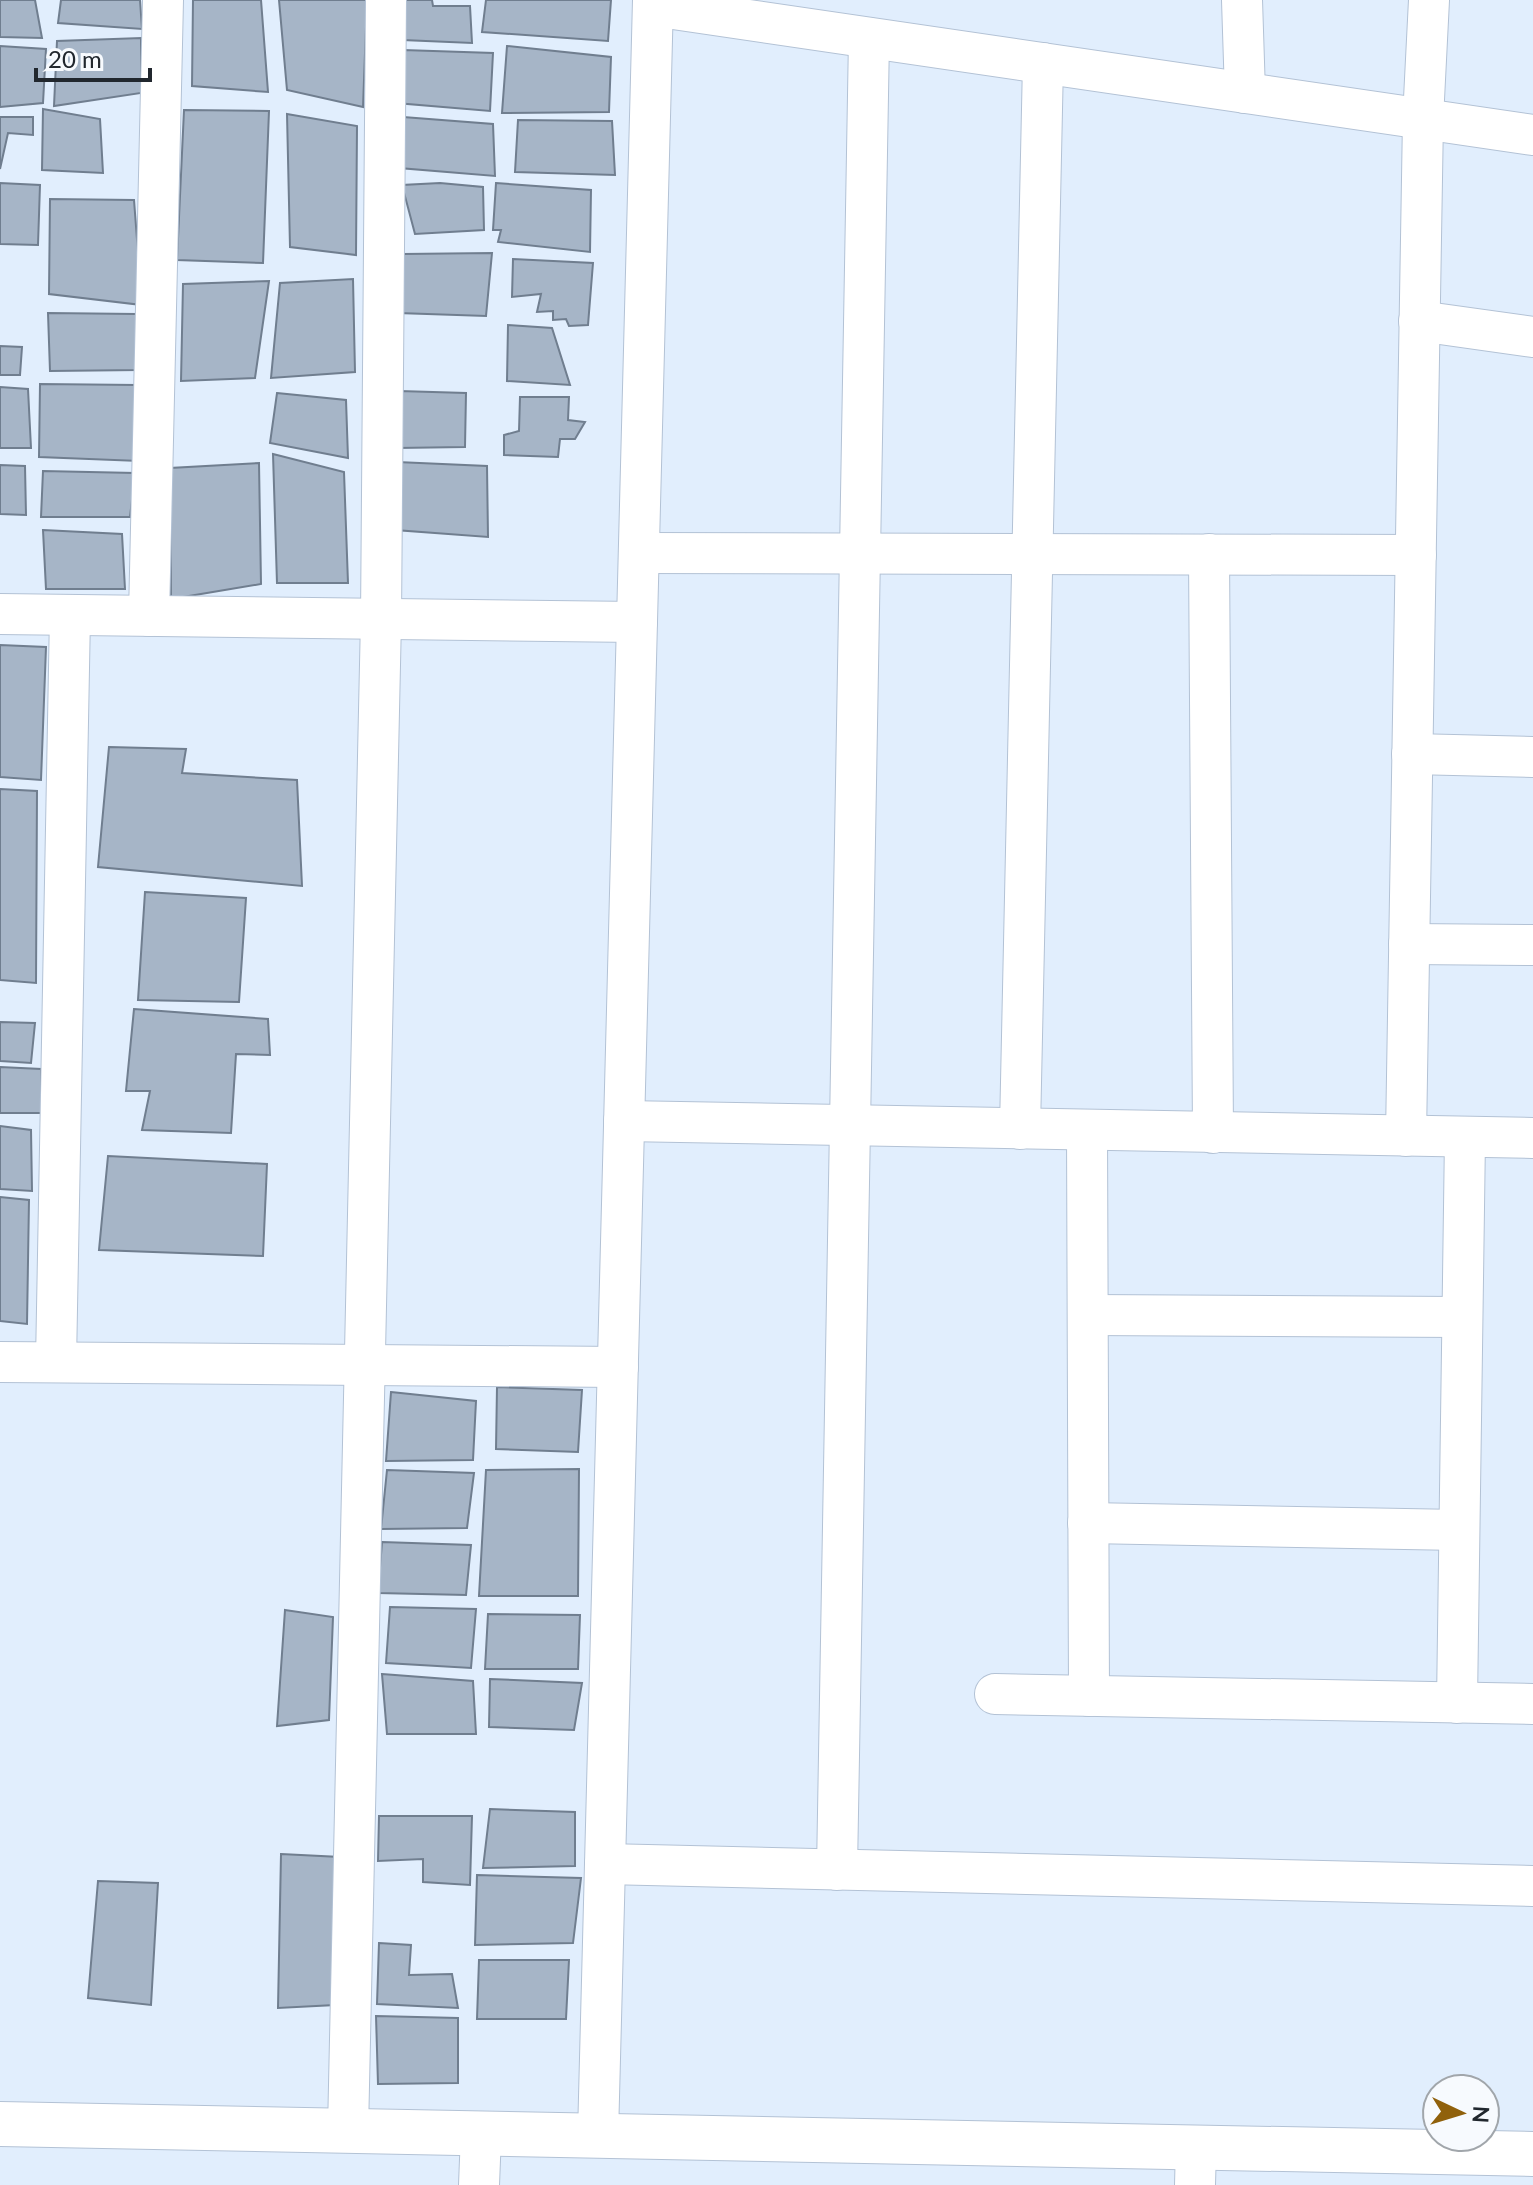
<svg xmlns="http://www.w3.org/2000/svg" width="1533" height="2185" font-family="Lato,sans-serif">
  <rect width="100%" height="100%" fill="#e1eefd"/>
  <!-- building -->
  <g fill="#a6b5c7" stroke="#707e8f" stroke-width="2">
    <polygon points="0,0 35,0 42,38 0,37"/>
    <polygon points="61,0 140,0 142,29 58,23"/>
    <polygon points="193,0 261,0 268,92 192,86"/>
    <polygon points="279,0 367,0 363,107 287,90"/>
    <polygon points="404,0 432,0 433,6 470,6 472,43 403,40"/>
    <polygon points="486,0 611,0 608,41 482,32"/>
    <polygon points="141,38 141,93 54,106 57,41"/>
    <polygon points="0,46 46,49 43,103 0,107"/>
    <polygon points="507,46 611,57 609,112 502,113"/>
    <polygon points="403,50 493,53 490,111 396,103"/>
    <polygon points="43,109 100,119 103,173 42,170"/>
    <polygon points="184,110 269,111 263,263 177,260"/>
    <polygon points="287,114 357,126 356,255 290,247"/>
    <polygon points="0,117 33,117 33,135 8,133 0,169"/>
    <polygon points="403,117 493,124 495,176 399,168"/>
    <polygon points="518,120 612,121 615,175 515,172"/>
    <polygon points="0,183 40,185 38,245 0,244"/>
    <polygon points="440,183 483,187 484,230 415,234 402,185"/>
    <polygon points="496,183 591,190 590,252 498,242 501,230 493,230"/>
    <polygon points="50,199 134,200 142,305 49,294"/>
    <polygon points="492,253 486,316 398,313 403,254"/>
    <polygon points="513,259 593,263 588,325 569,326 566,319 553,320 553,311 537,312 541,294 512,297"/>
    <polygon points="353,279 355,372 271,378 280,283"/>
    <polygon points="269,281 255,378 181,381 183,284"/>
    <polygon points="48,313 136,314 139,370 50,371"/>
    <polygon points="508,325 552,328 570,385 507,381"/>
    <polygon points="0,346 22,347 20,375 0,375"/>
    <polygon points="40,384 137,385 139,461 39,457"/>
    <polygon points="0,387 28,389 31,448 0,448"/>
    <polygon points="399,391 466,393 465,447 397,448"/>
    <polygon points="277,393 346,400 348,458 270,443"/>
    <polygon points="520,397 569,397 568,420 585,422 575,439 560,439 558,457 504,455 504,435 519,431"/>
    <polygon points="273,454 344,472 348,583 277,583"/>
    <polygon points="397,462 487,466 488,537 395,530"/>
    <polygon points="259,463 261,584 171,599 170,468"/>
    <polygon points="0,465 25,466 26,515 0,514"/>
    <polygon points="43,471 135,473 130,517 41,517"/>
    <polygon points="43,530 122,534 125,589 46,589"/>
    <polygon points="0,645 46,647 41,780 0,777"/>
    <polygon points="109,747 186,749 182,773 297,780 302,886 98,867"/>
    <polygon points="0,789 37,791 36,983 0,980"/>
    <polygon points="145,892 246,898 239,1002 138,1000"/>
    <polygon points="134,1009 268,1019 270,1055 236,1054 231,1133 142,1130 150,1091 126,1091"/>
    <polygon points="0,1022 35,1023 31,1063 0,1061"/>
    <polygon points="0,1067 41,1069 41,1113 0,1113"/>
    <polygon points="0,1126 31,1130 32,1191 0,1189"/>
    <polygon points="108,1156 267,1164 263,1256 99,1250"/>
    <polygon points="0,1197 29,1200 27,1324 0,1321"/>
    <polygon points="497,1387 582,1390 578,1452 496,1449"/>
    <polygon points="391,1392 476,1401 473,1460 386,1461"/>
    <polygon points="579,1469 578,1596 479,1596 486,1470"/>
    <polygon points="387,1470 474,1473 467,1528 381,1529"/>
    <polygon points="382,1542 471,1545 466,1595 378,1593"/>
    <polygon points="390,1607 476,1609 471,1668 386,1663"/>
    <polygon points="285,1610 333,1617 329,1720 277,1726"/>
    <polygon points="488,1614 580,1615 578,1669 485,1669"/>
    <polygon points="382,1674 473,1681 476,1734 387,1734"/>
    <polygon points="490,1679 582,1683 574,1730 489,1727"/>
    <polygon points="490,1809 575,1812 575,1866 483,1868"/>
    <polygon points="379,1816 472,1816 470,1885 423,1882 423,1859 378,1861"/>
    <polygon points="281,1854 340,1857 335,2005 278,2008"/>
    <polygon points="477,1875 581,1878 573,1943 475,1945"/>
    <polygon points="98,1881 158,1883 151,2005 88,1998"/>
    <polygon points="379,1943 411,1945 409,1975 452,1974 458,2008 377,2004"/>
    <polygon points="479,1960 569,1960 566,2019 477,2019"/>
    <polygon points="376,2016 458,2018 458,2083 378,2084"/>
  </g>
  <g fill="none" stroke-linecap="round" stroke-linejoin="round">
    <defs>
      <g id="minor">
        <polyline points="1242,0 1245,93"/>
        <polyline points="653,6 1533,135"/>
        <polyline points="1419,321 1533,337"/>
        <polyline points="639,553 1416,555"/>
        <polyline points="1209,554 1213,1133"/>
        <polyline points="0,614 637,622"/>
        <polyline points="149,616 163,0"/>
        <polyline points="1412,754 1533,757"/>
        <polyline points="1409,944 1533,945"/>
        <polyline points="624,1121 1533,1138"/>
        <polyline points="1020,1129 1043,63"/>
        <polyline points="1087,1130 1089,1696"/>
        <polyline points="1406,1136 1423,119 1429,0"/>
        <polyline points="1088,1315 1462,1317"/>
        <polyline points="0,1362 618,1367"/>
        <polyline points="56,1362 70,615"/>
        <polyline points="1088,1523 1459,1530"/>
        <polyline points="995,1694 1533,1704"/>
        <polyline points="1457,1703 1465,1137"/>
        <polyline points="605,1864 1533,1886"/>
        <polyline points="837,1870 869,38"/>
        <polyline points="348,2131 381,619 386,0"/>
        <polyline points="598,2136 653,0"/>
        <polyline points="479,2185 481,2134"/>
        <polyline points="1195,2185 1196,2147"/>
      </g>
      <polyline id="tertiary" points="0,2124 1533,2154"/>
    </defs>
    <!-- minor casing -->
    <use href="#minor" stroke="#b3c2d5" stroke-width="42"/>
    <!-- tertiary casing -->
    <use href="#tertiary" stroke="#b3c2d5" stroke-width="46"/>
    <!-- minor -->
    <use href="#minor" stroke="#fff" stroke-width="40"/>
    <!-- tertiary -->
    <use href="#tertiary" stroke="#fff" stroke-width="44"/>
  </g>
  <!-- north arrow -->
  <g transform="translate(1461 2113) rotate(94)"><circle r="38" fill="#f7fafe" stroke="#a1a6ab" stroke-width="2"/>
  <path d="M0-6L14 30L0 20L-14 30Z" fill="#90610c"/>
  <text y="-12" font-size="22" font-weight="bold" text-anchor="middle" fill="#21272e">N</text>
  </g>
  <!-- scale -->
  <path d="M36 68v12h114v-12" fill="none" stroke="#21272e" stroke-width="4"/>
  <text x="48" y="68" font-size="24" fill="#21272e" stroke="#f7fafe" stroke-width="6" paint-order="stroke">20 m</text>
</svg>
